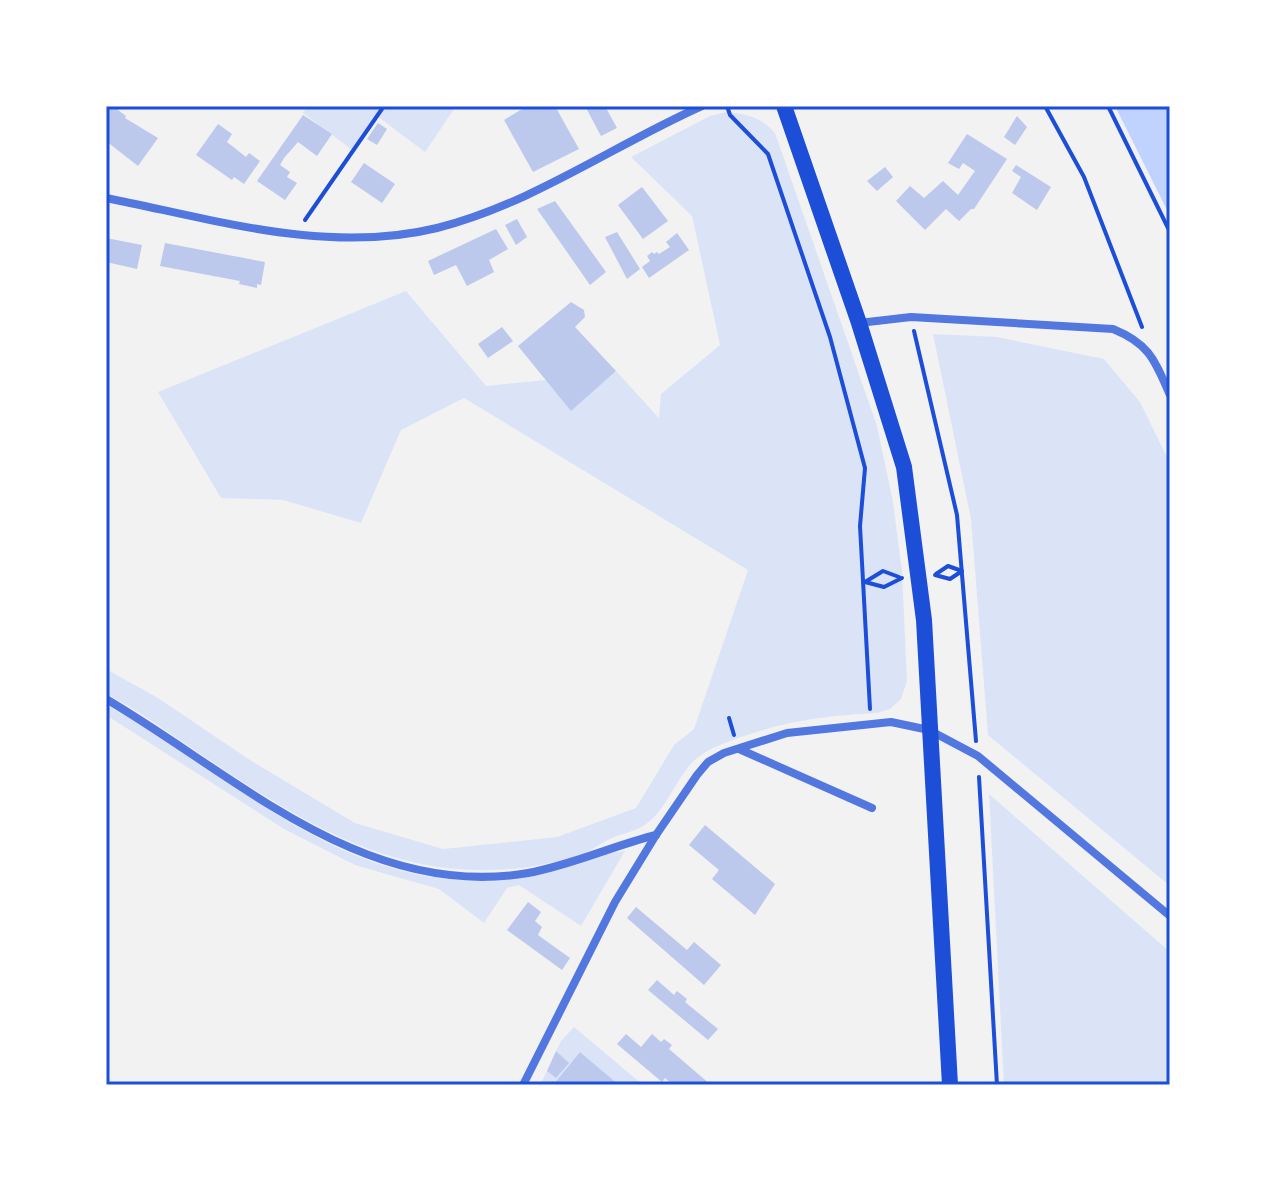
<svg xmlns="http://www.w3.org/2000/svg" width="1276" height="1191" font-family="Karla,sans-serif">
  <rect width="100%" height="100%" fill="#f2f2f2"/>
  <!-- green -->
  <g fill="#dbe4f7">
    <polygon points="308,106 456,106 425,152 377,116 352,150 303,113"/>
    <path d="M726,112C748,114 760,117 775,133L877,426L893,502L902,571L907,681L901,699L890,709L877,713C826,716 790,720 741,737C727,742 709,748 697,758C676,776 668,809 645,825C634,832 624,833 612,838C605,841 598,846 591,850C569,860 544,865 521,868C391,883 296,818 193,749C164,730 137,709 106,694V669L158,698L250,760L355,823L443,849L557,837L636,808L674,745L694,729L748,570L464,398L401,430L361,523L283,500L221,498L158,392L406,291L486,386L546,380L571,410L616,371L659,418L661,394L720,345L692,216L631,157L710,116Z"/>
    <polygon points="933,334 997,337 1104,359 1140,402 1170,463 1170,886 988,735 971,519"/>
    <path d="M106,705C223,768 328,878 470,880C526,881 571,857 625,851L581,926L519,885L507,888L484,923L439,889L355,865L284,829L106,715Z"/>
    <polygon points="989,794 1170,952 1170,1085 1004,1085"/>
    <polygon points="574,1027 643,1085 619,1085 580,1052 553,1085 540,1085 547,1071 568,1063 556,1051 561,1041"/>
  </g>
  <!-- water -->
  <polygon fill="#bfd3fe" points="1115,106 1170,106 1170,216"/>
  <!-- building -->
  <g fill="#bdc9ec">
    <polygon points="106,106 118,106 118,110 126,116 125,118 158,138 138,166 106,141"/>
    <polygon points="527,106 555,106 579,149 533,172 504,120"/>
    <polygon points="585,106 605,106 617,128 601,136"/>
    <polygon points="303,115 332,134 317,156 298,142 284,158 280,165 290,172 287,177 297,183 285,200 257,181"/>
    <polygon points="1017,116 1027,127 1015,145 1004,137"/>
    <polygon points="378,123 387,129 377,145 367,139"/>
    <polygon points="218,124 232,134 227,142 246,157 249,153 260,161 244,184 234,177 232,180 196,155"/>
    <polygon points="967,134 1007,159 974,209 971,209 959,221 946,209 925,230 896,201 910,186 924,198 943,181 958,195 975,171 963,163 959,169 948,163"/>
    <polygon points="364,163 395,184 382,203 351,182"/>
    <polygon points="1016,165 1051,187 1037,210 1012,193 1021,177 1012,171"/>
    <polygon points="885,167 893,177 877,191 867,181"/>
    <polygon points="642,187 668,221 643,239 618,205"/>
    <polygon points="555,201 606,272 590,285 537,209"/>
    <polygon points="517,219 527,237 516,245 505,225"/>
    <polygon points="496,229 508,249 489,260 494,272 467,286 456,265 434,275 428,261"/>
    <polygon points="617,232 640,269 627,279 605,237"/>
    <polygon points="677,233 689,250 649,278 642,267 650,261 647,256 652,252 654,254 657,252 659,254 670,247 666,242"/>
    <polygon points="106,238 142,245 137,269 106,262"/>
    <polygon points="165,243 265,262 261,285 257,284 257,288 239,284 240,281 160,266"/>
    <polygon points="571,302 584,310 585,317 575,327 616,371 571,411 518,346"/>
    <polygon points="502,327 513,341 488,358 478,344"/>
    <polygon points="705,825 775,884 755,915 712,879 719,870 689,845"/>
    <polygon points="528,902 541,912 535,921 542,927 538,935 570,958 562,970 507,930"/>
    <polygon points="636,907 687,950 694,942 721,965 704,985 627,918"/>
    <polygon points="657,980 674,995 677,991 687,999 685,1002 718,1029 708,1040 648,990"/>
    <polygon points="626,1034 641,1047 652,1034 661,1042 664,1039 672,1045 669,1049 711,1085 673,1085 665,1078 662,1082 617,1044"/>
    <polygon points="556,1051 569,1063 556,1078 547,1071"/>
    <polygon points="580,1052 619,1085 553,1085"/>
  </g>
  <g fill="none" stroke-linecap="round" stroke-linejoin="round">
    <!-- path -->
    <g stroke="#1d4ed8" stroke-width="4">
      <polyline points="727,106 730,115 768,154 830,337 865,468 860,526 870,709"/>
      <polyline points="1045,106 1084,177 1142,327"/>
      <polyline points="1108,106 1170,232"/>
      <polyline points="305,220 384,106"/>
      <polyline points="914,331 957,515 976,741"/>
      <polyline points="935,575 950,579 962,571 948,566 936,574"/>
      <polyline points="899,577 883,571 865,582 884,587 902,578"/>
      <polyline points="729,718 734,735"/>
      <polyline points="979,777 997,1085"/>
    </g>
    <!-- minor -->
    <g stroke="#5277de" stroke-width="8">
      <path d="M106,198C213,219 327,255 437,228C532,204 614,145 702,106"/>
      <path d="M859,323L911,317L1113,329C1150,344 1155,361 1170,395"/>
      <path d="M106,699C236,775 364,901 528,873C572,865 612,846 656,835"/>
      <polyline points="739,749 872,808"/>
      <polyline points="523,1085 615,902 656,835 697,775 708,762 724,753 787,733 891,722 929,730 978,756 1170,916"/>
    </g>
    <!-- primary -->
    <polyline stroke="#1d4ed8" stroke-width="16" points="784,106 859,323 904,467 924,620 950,1085"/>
  </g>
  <!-- border -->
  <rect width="1276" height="1191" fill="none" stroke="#ffffff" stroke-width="216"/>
  <rect x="108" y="108" width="1060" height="975" fill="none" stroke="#1d4ed8" stroke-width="3"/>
</svg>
